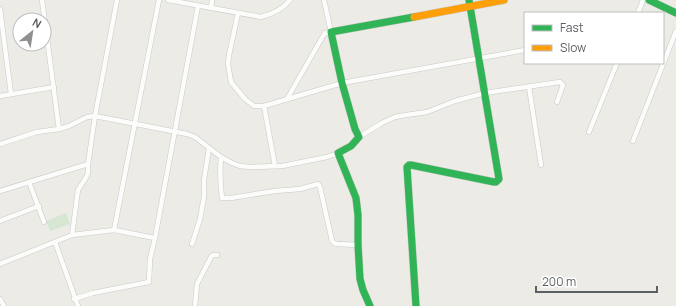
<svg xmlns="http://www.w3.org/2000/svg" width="676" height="306" font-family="Manrope,sans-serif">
  <rect width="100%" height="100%" fill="#ecebe6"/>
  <!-- green -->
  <polygon fill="#d5e7d3" points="66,213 70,224 50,231 46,221"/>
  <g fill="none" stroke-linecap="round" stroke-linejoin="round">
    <defs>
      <g id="street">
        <polyline points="42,0 59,129"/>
        <path d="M168,0L261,17C272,14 283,9 290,0"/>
        <polyline points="211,8 212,0"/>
        <polyline points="0,9 11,94"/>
        <polyline points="238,13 229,55 228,64 231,82 245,99 254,106 264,106 342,83 525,50"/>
        <polyline points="638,13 643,0"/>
        <polyline points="529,87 541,165"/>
        <polyline points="0,96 54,87"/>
        <polyline points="287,99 323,36 325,33 331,32 324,0"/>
        <polyline points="264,106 275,166"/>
        <polyline points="589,132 617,63"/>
        <polyline points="359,137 382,123 395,117 406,115 427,112 455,101 485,93 560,82 563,85 557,102"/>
        <polyline points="633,141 676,31"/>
        <polyline points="0,144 37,132 59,129 69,126 87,117 95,116 187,134 195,137 221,157 232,163 240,166 250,167 282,166 327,157 338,153"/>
        <path d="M221,157C220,170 220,184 222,198H231L275,191L300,189L318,184L320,187L332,241L334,243L337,244L358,245"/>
        <polyline points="29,182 44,222"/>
        <polyline points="0,191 88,164"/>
        <polyline points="0,221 39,206"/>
        <polyline points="114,230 159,0"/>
        <polyline points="72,235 78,190 87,176 88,172 88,164 95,116 117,0"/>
        <polyline points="155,238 198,6"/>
        <polyline points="55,242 78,306"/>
        <polyline points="192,244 200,219 204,197 204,180 209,148"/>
        <polyline points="0,264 72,235 114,230 155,238 150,259 149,282 93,293 74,299"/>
        <polyline points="0,299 4,306"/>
        <polyline points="195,306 197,284 211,257 213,255 217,255"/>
      </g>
      <g id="fast">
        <polyline points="649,0 676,13"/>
        <polyline points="370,306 363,290 360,279 358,245 358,215 356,198 338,153 351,146 359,137 355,129 342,83 331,32 414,17"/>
        <polyline points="416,306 407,167 409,165 411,165 494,182 496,182 499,179 469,0"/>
      </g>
      <polyline id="slow" points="414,17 504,0"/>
    </defs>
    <!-- street casing -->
    <use href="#street" stroke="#c8c9c8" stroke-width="5.5"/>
    <!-- fast casing -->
    <use href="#fast" stroke="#c7c8c6" stroke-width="8"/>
    <!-- slow casing -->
    <use href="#slow" stroke="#c7c8c6" stroke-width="8"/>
    <!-- street -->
    <use href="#street" stroke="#fcfcfb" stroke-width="4.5"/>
    <!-- fast -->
    <use href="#fast" stroke="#30b455" stroke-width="7"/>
    <!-- slow -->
    <use href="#slow" stroke="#ff9f0a" stroke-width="7"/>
  </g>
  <!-- legend -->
  <rect x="524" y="12" width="140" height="52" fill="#ffffff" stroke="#bebfc1"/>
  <rect x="532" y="25" width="20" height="6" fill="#30b455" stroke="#bebfc1"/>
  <text x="560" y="32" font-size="12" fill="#5c5f64">Fast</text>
  <rect x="532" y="45" width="20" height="6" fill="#ff9f0a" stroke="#bebfc1"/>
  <text x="560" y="52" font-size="12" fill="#5c5f64">Slow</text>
  <!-- north arrow -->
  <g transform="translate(32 32) rotate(30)"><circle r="19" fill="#ffffff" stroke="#bebfc1"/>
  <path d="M0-3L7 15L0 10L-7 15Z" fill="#8e9092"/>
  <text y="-6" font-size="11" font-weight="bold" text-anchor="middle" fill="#5c5f64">N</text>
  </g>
  <!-- scale -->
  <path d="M536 286v6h121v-6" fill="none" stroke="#5c5f64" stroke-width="2"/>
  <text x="542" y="286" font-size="12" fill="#5c5f64" stroke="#ffffff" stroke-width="3" paint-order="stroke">200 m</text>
</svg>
